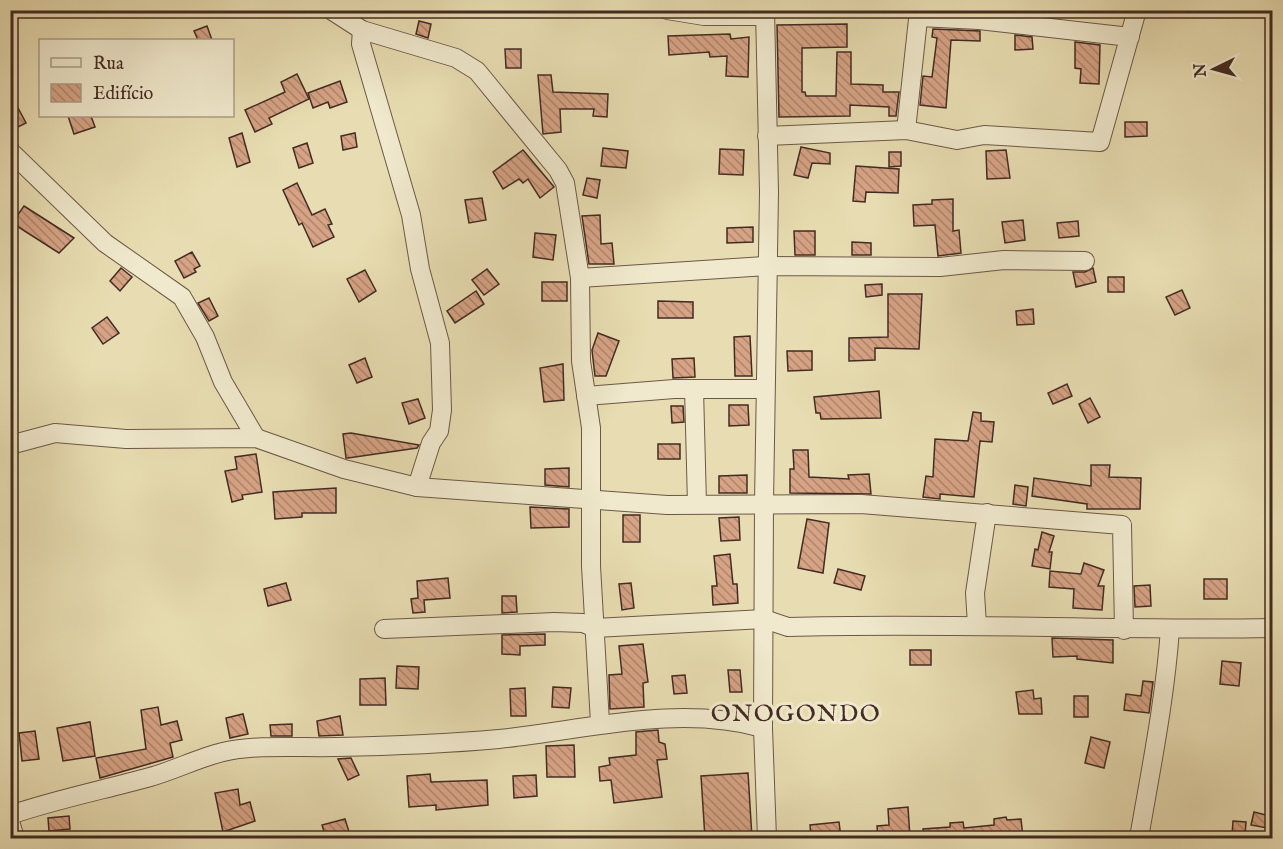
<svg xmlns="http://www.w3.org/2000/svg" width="1283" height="849" font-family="'IM FELL English',serif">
  <defs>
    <pattern id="building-back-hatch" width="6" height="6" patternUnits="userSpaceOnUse" patternTransform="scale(1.5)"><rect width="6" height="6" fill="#d6a385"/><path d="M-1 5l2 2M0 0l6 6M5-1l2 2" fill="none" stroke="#af856c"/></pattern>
  </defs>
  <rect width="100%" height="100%" fill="#e8ddb2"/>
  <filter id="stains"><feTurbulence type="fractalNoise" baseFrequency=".00333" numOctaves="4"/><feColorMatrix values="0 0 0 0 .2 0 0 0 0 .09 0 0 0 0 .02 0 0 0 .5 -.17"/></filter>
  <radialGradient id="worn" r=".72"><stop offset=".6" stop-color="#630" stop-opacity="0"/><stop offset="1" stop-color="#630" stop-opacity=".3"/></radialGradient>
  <!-- building -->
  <g fill="url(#building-back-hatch)" stroke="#432b23" stroke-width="1.5">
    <polygon points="419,21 431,24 428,38 416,34"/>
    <polygon points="847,24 847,47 802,48 802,92 805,92 806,96 836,96 837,52 851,52 851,84 883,85 883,92 899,92 896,116 889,116 889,107 850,105 850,116 779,117 777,25"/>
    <polygon points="207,26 212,40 198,40 194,31"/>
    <polygon points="933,29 980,31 980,41 951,40 946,108 920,105 923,76 932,77 937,38 932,37"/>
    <polygon points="730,34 731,39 749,37 748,77 726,76 727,56 710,57 709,52 669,55 668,36"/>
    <polygon points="1015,35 1032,37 1033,49 1015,50"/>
    <polygon points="1075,42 1100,45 1099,84 1080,83 1081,69 1075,68"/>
    <polygon points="505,49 521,49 521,68 506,68"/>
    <polygon points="297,74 309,99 269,118 272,124 255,132 245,110 285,92 281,82"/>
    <polygon points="538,75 551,75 553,92 608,94 607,117 593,116 594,109 560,109 561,132 543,134"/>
    <polygon points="340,81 347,102 330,108 328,102 313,108 308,93"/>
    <polygon points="10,93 26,123 10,131"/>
    <polygon points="68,116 91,116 95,127 74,134"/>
    <polygon points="1125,122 1147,122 1147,136 1125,137"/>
    <polygon points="242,133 250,162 237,167 229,138"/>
    <polygon points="355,133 357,147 343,150 341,136"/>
    <polygon points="307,143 313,163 299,168 293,148"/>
    <polygon points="801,147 830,153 830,164 812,163 808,178 794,175"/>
    <polygon points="603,148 628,151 626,168 601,166"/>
    <polygon points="720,149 744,150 743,175 719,174"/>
    <polygon points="523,150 554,187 540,198 528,179 523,183 519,179 503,189 493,172"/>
    <polygon points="1006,150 1010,178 987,179 986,151"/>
    <polygon points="889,152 901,152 901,166 889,167"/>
    <polygon points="856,166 899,169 898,193 866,192 865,202 853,201"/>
    <polygon points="587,178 600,180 597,198 583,195"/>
    <polygon points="297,183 312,215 325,209 332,224 328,225 334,237 313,247 302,223 299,225 283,190"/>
    <polygon points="482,198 486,220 469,223 465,200"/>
    <polygon points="953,199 953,231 959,230 961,253 938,256 935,225 914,226 913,205 932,204 932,200"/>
    <polygon points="24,206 74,238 59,253 20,228 12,223"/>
    <polygon points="600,215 601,244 612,243 614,264 589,264 582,216"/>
    <polygon points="1023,220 1025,240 1005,243 1002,222"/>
    <polygon points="1078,221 1079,236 1059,238 1057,223"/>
    <polygon points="753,227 753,242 727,243 727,228"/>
    <polygon points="794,231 815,231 815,255 795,255"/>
    <polygon points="535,233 556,235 553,260 533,257"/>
    <polygon points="852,242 871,243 871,255 852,255"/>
    <polygon points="192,252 200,266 194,269 196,272 184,278 175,261"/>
    <polygon points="121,268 132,277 120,291 110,281"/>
    <polygon points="1093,268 1096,282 1076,287 1073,272 1085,272"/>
    <polygon points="487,269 499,284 484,295 472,280"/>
    <polygon points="365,270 376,291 359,302 347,279"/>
    <rect x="1108" y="277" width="16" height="15"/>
    <rect x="542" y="282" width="25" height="19"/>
    <polygon points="882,284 882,295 866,297 865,285"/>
    <polygon points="1182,290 1190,308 1175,315 1166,297"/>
    <polygon points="476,291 484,304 455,323 447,311"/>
    <polygon points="888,294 922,294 919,349 875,348 875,360 849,361 849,338 888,337"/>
    <polygon points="209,298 218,316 209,321 198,303"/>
    <polygon points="658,301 693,302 693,318 658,318"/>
    <polygon points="1033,309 1034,324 1017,325 1016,311"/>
    <polygon points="107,317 119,333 103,344 92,328"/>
    <polygon points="598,333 619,341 606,376 595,376 592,350"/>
    <polygon points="750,336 752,376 735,376 734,337"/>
    <polygon points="787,351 812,351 812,370 788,371"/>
    <polygon points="365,358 372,377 357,383 349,365"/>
    <polygon points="694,358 695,377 673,378 672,359"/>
    <polygon points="563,364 564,400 544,402 540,368"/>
    <polygon points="1067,384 1072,396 1053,404 1048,393"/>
    <polygon points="879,391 881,418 821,419 820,413 816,413 814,397"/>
    <polygon points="1090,398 1100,417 1088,423 1079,404"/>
    <polygon points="418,399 425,418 409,424 402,403"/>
    <polygon points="729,405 748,405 749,425 729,426"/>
    <polygon points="671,406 683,406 684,422 672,423"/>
    <polygon points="973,412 981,413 981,421 994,422 992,442 980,441 974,497 940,494 940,499 923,497 926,476 933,477 935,439 968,441"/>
    <polygon points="351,433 419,445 417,448 348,458 346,458 343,434"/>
    <rect x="658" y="444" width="22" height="15"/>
    <polygon points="793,450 808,450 809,477 849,479 848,475 869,474 871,494 790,493 790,469 794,469"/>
    <polygon points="256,454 262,492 242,495 243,499 232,502 225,471 237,469 235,457"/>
    <polygon points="1091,465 1110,465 1109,477 1141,478 1140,509 1087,509 1087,504 1032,496 1034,478 1091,486"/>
    <polygon points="569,468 569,487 545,485 545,469"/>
    <polygon points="747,475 747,493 719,493 719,476"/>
    <polygon points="1015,485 1028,487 1026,506 1013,504"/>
    <polygon points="336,488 336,513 302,513 302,517 275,519 273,492"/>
    <polygon points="530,507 569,509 569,527 531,528"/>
    <rect x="623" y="515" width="17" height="27"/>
    <polygon points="739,517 740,540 721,541 719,518"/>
    <polygon points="807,519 829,523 823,573 798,568"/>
    <polygon points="1042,532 1054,536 1049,552 1052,552 1050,569 1032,566 1035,549 1038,550"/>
    <polygon points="730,554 733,584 737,584 738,603 713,605 712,586 717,586 714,556"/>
    <polygon points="1084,563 1104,570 1098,586 1104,586 1102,610 1073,608 1074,589 1049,587 1050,571 1081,574"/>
    <polygon points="838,569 865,576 861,590 834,583"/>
    <polygon points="448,578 450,598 424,600 425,612 413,613 411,599 418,598 417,581"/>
    <rect x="1204" y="579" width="23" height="20"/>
    <polygon points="286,583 291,600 268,606 264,589"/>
    <polygon points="631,583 634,608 622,610 619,584"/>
    <polygon points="1150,585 1151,606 1135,607 1134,586"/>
    <polygon points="502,596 516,596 517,612 502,613"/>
    <polygon points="545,634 545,645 520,646 520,655 502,654 502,635"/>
    <polygon points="1052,638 1113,640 1113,663 1077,659 1077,656 1053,657"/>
    <polygon points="643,644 648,682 643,683 644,707 610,709 609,675 622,674 619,646"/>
    <rect x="910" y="650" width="21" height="15"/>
    <polygon points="1222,661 1241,663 1239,686 1220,684"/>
    <polygon points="397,666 419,667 418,689 396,688"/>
    <polygon points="728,670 740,670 742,692 730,692"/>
    <polygon points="685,675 687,693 674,694 672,676"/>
    <polygon points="385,678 386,705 360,705 360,679"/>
    <polygon points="1143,681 1153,682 1149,713 1124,710 1126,694 1141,696"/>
    <polygon points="553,687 571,688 569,708 552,707"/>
    <polygon points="525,688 526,716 511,716 510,689"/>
    <polygon points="1033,690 1034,699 1041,698 1042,714 1019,714 1016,692"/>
    <rect x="1074" y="696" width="14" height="21"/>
    <polygon points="158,707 161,725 177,721 182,740 170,743 173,757 100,778 96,758 146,749 141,710"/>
    <polygon points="243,714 248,734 230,738 226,718"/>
    <polygon points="340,716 343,735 319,736 317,721"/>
    <polygon points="90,722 95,756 63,761 57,728"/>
    <polygon points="292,724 292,736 271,736 270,725"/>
    <polygon points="658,730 659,742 665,744 667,759 657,760 662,797 614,803 611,780 600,781 599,767 610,765 609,758 636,755 636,732"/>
    <polygon points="35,731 39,759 22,761 19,733"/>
    <polygon points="1091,737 1110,742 1104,768 1085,763"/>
    <polygon points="574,745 575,777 547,777 546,746"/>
    <polygon points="351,758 359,775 348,780 338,759"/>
    <polygon points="748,773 752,838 705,838 701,776"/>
    <polygon points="430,774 431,782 487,780 488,805 436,810 436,805 409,807 407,776"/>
    <polygon points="536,775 537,796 514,798 513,776"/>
    <polygon points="238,789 240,805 250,802 255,821 223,832 215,793"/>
    <polygon points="908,807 910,838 878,838 877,826 889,825 888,809"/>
    <polygon points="1254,812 1270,816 1267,828 1251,825"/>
    <polygon points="69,816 70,829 49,831 48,818"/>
    <polygon points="1006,817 1007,820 1021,819 1023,838 924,838 923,829 950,827 950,823 963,822 964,828 994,825 994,819"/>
    <polygon points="345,819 351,838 326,838 322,825"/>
    <polygon points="1233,821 1246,822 1245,836 1232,835"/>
    <polygon points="839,822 841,838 811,838 810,825"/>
  </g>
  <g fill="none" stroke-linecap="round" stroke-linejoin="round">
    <defs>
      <g id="street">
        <polyline points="331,10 362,30 456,58 477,71 558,170 565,183 580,278 581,361 591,428 591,566 600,723"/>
        <polyline points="667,10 704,16 764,16"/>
        <polyline points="765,10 769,192 764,503 763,728 767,838"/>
        <polyline points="919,17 979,20 1130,37"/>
        <polyline points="362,30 361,44 411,215 420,269 440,343 442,410 439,431 431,443 417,487"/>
        <polyline points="906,130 919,10"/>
        <polyline points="767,136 906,130 957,140 984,135 1100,142 1137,10"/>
        <polyline points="10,151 105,243 182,297 205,337 223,382 256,438"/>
        <polyline points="580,278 766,266 940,267 1004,260 1085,261"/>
        <polyline points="694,389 697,504"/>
        <polyline points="586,396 674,389 765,389"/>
        <polyline points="10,445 55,433 126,439 256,438 344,469 417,487 667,505 861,504 1122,525 1124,630"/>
        <polyline points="977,625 975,593 987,513"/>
        <path d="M384,629L554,622L583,623L595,628L764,619L788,627C949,622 1111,631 1272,628"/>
        <path d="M10,815C57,799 103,790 150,777C175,770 198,758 223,752C259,744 299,748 336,747C391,746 444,744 499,739C586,730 677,704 763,728"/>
        <polyline points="10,822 15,838"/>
        <path d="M1139,838C1151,768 1165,700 1170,629"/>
      </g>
    </defs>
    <!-- street casing -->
    <use href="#street" stroke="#6c5847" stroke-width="20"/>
    <!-- street -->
    <use href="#street" stroke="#f0e9cd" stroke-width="18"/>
  </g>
  <g text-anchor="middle" stroke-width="6" stroke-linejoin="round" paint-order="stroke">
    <!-- quarter labels -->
    <g font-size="24" letter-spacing="1.5" fill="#432b23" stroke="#f0e9cd">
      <text x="796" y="721">ONOGONDO</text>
    </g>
  </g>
  <!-- margin -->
  <rect width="1283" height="849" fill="none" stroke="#e8ddb2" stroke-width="36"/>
  <rect x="12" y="12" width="1259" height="825" fill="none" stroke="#432b23" stroke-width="3"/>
  <rect x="18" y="18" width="1247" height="813" fill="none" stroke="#432b23" stroke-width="1.5"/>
  <!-- legend -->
  <rect x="39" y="39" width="195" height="78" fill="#f0e9cd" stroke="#ab9d89" stroke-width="1.5"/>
  <rect x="51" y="58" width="30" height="9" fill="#f0e9cd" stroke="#ab9d89" stroke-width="1.5"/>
  <text x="93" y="69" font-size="18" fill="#432b23">Rua</text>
  <rect x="51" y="84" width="30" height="18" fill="url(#building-back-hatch)" stroke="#ab9d89" stroke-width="1.5"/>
  <text x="93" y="99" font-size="18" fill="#432b23">Edifício</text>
  <!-- north arrow -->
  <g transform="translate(1214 69) rotate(265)" stroke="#f0e9cd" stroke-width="4.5" paint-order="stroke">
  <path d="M0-4.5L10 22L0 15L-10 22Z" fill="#432b23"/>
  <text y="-9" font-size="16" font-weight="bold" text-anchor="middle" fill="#432b23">N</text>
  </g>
  <rect width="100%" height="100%" filter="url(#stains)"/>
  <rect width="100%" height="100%" fill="url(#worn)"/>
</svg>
